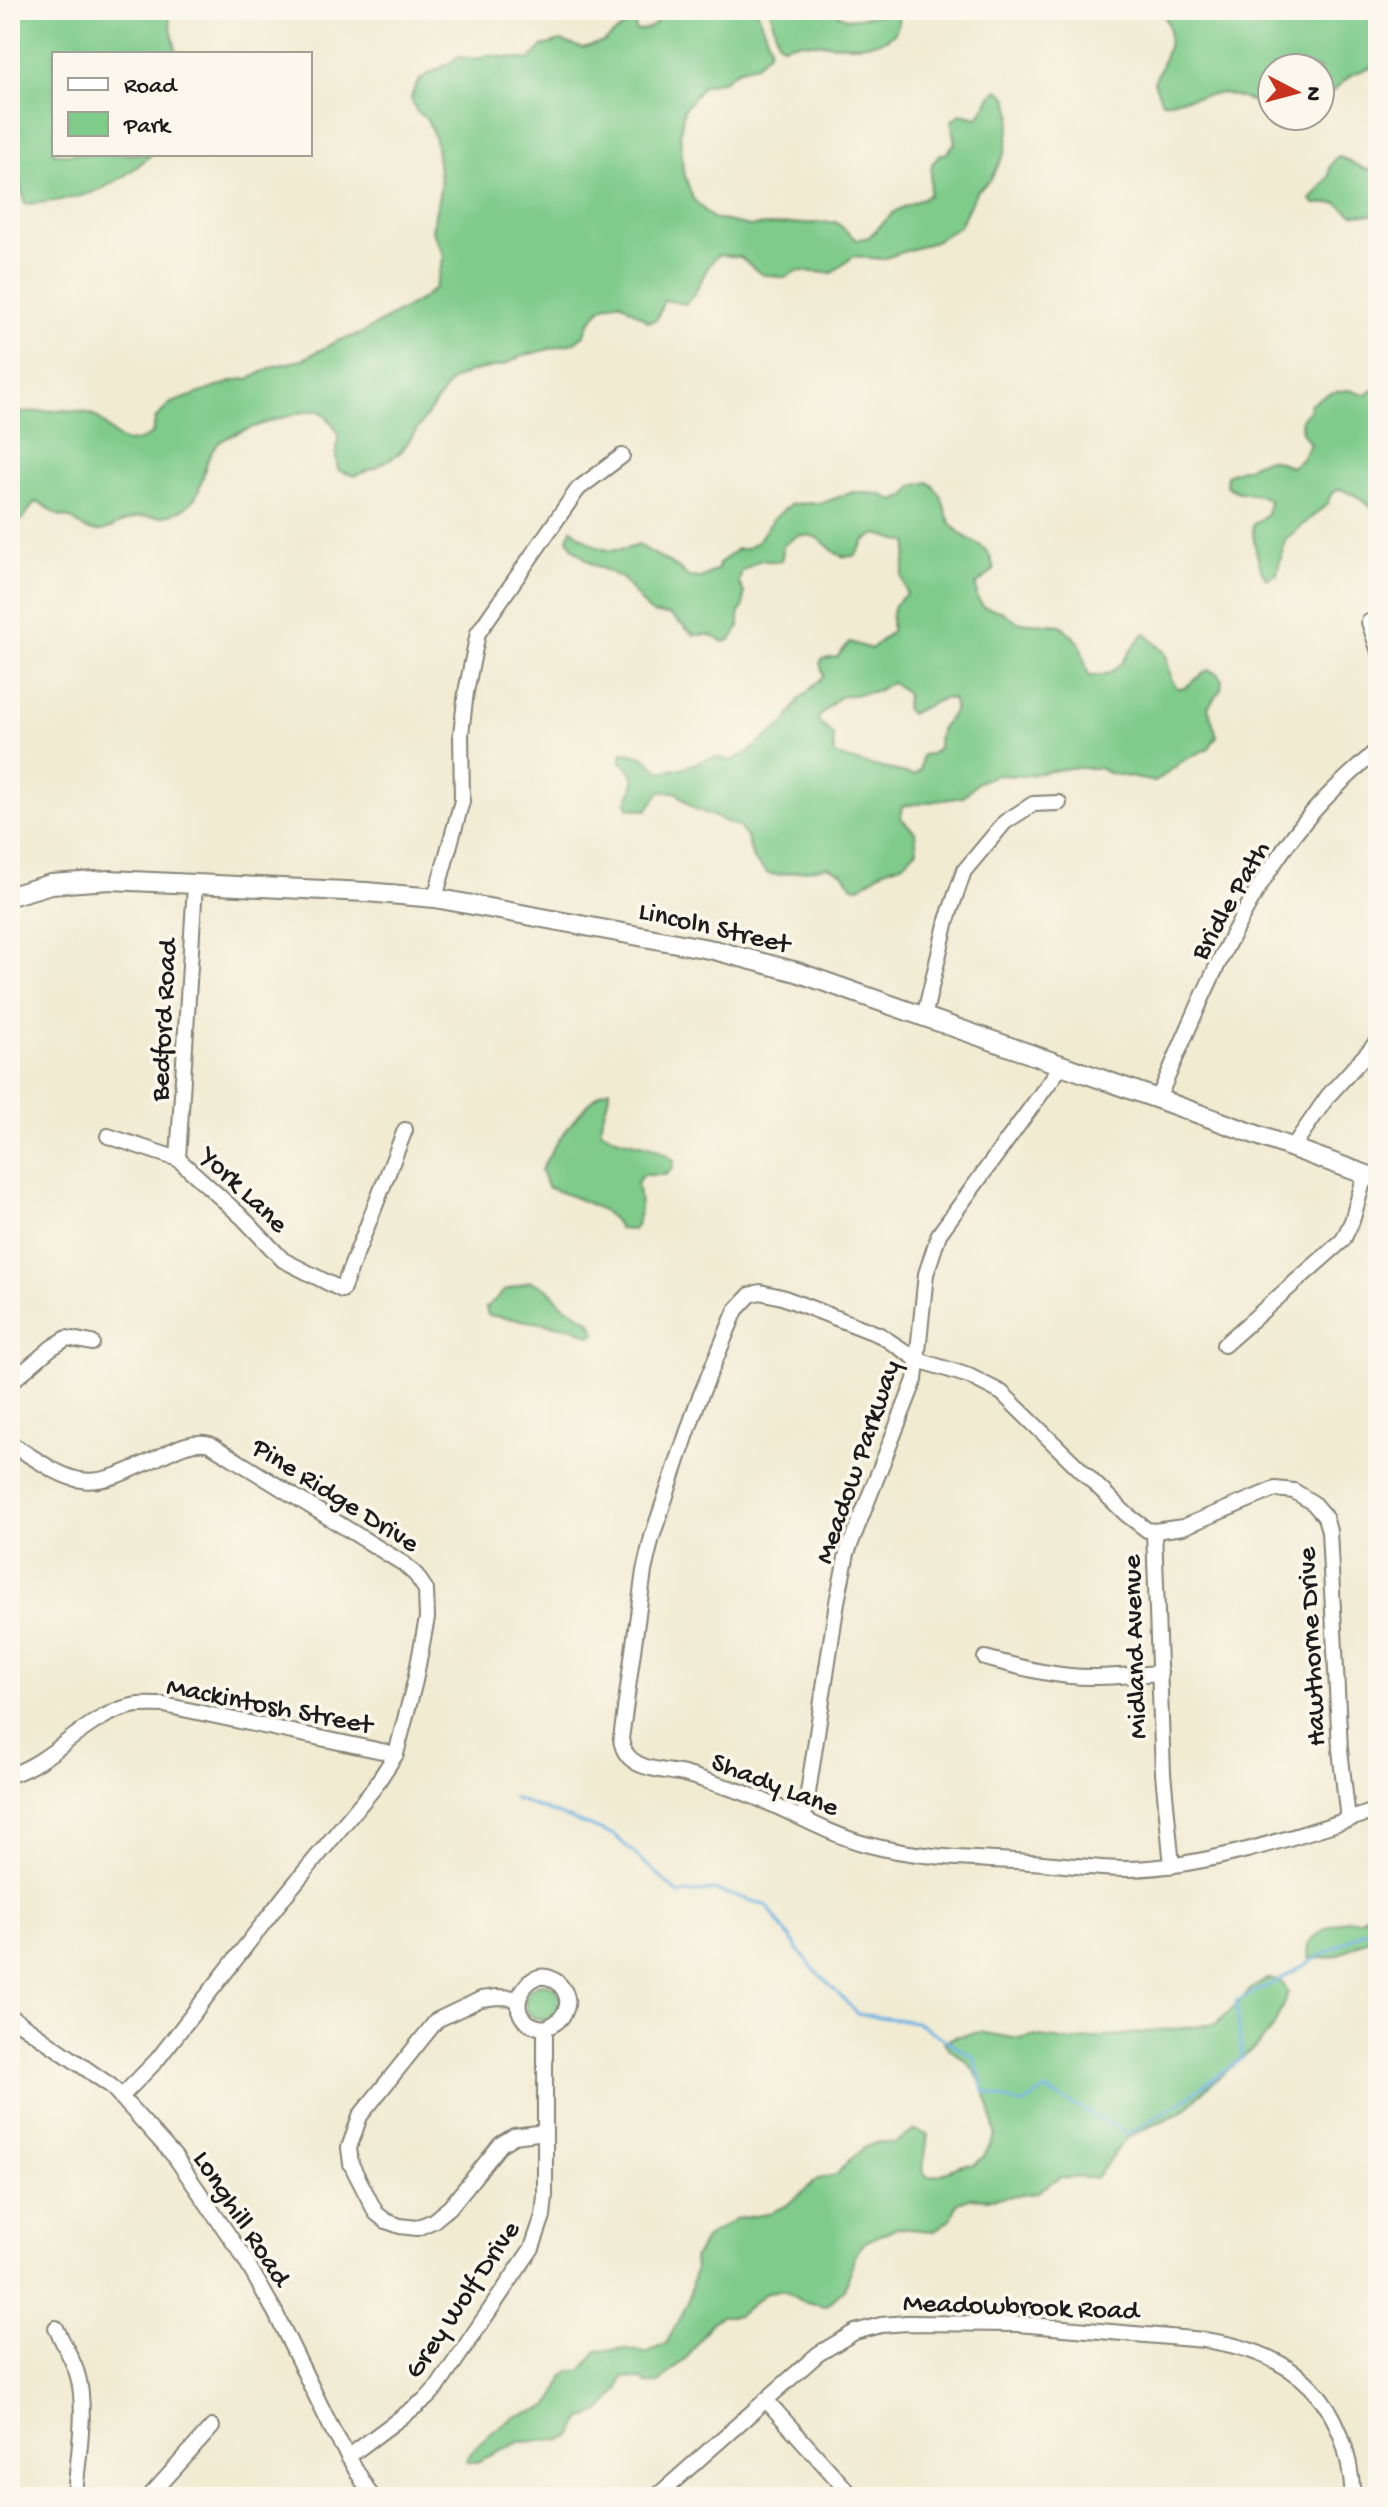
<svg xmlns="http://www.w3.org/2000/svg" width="1388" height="2507" font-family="'Gochi Hand',sans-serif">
  <rect width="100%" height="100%" fill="#fbf7ec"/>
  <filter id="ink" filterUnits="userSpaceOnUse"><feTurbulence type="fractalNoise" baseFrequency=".0125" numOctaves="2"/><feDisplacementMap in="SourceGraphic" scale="16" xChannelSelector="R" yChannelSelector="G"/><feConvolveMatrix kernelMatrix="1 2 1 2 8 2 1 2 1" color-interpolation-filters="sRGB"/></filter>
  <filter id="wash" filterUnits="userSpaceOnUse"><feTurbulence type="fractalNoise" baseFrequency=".006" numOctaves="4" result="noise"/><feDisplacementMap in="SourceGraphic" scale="32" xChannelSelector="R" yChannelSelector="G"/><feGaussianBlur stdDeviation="1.8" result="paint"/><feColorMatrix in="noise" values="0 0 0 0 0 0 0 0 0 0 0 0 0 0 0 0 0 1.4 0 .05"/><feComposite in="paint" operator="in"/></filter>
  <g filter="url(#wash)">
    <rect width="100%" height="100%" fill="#f1ebd2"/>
    <!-- green -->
    <g fill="#7ecb8a" stroke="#4d7453" stroke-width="2" fill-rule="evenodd">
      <path d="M16,10H167L177,54H54V154H152C108,193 82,200 25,204L10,140V11Z"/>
      <path d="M665,10H757L770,45L769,52L756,65L739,69L724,80L703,86L684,109L680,133L683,170L693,199L712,218L750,226L836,222L857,240L869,237L895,211L929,195L932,164L941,154H946L955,143L951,121L961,114L978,118L992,95L999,89L1008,98L1012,114L1005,152L991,179L976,192L959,227L931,243L882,259L854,256L832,273L796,271L785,278L761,274L740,257L718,255C700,272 703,288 685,304L664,300L657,319L649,322L619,301L602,307L588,324L585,334L573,343L522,356L504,365L470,372L452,380L401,452L377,467L354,476L338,470L336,456L339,434C334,427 328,414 319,411C305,408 231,433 220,442C193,465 215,506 164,516C155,518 143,515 134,518C116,523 107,535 88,530C82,528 78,523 73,520C67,516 61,517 56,514C48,509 45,503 35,502L22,520L10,518V413C32,413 67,407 87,413C114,419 111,458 152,434L156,418L171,403L237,380L249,379L274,366L302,360L337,341L360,334L423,298L435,288L444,256L432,230L441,185L435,139L427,119L417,112L411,99C418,68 437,76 457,57L477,59L487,55L529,60L543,46L561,41L582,48L604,42L631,21H635L636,31C653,31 657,22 665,10Z"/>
      <path d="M770,10H830L848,19L888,14L898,16C905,57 823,43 801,42C795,42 789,44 783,46L778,42Z"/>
      <path d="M1159,10H1378V64L1351,75L1330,94L1320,99V68H1272V116H1287L1265,118L1252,101L1224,93L1162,102L1154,82C1163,62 1181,29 1159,10Z"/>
      <polygon points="1338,156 1365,169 1378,171 1378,215 1353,214 1337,203 1315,204 1311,200 1329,177 1330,166"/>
      <path d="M1378,387V512L1353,494L1340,489L1332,493L1326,505L1285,540L1277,574L1266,579C1259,569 1252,536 1253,525L1267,514L1269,500C1250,488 1241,498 1226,485L1227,475C1236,469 1244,470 1252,465C1269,456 1273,458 1291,467L1302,459L1310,444L1302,432L1301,419L1309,411L1310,404C1327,392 1347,385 1366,395Z"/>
      <path d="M928,482C949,497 940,510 953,526C970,547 988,538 994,570L976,585L977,598L984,607L1001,611L1018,622L1061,625L1079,642L1089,676C1125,677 1123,653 1145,633L1166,654L1171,679L1177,688H1184L1208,670L1217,673L1222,680L1221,689L1208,707L1217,736L1209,748L1184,760L1155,782L1109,773L1098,768H1069L1023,776L996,775L978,782L963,797L903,806L901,818L915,832L917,850L904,863L884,870L860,887L853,886L843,873L828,866L778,875L768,874L753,859L747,838L739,827L693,808L676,792H660L647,810L629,808L627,801C636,784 638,774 621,762L622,752L643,756L661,772C669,770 679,769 687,766C704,761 712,753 730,761L748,753L786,722L799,700L824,676L820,663L823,659L837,657L850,642L871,649L891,632C892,612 889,606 907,594L902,577L909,543L877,534L865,540L856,555C835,562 833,546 817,538C813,535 803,535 798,535L783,546L782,559L778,562L760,560L741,572L739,583L744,593L743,608L739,612V628L731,640L724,642L710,635H694L670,615L654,614L648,610L622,578L592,564L573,548L568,538L572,529C598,550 607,556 640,545C655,557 677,563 688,577L701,578L718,569L719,564L737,549H746L758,541L773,519L791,504L822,503L853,492L879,494L896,501L907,495L913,486ZM891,682L907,693L905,708L910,714L943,698L952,699C959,714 949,716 941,728C938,734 938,741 938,748L931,754L922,755L920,770L914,775C903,772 837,759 835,754C833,749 833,740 833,735L819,722L818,718L839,697L877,691Z"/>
      <path d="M609,1089C609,1107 601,1113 600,1129C621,1147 652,1138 674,1161L673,1168L665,1175H642L637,1183C640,1200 643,1215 633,1230L619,1229C613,1208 566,1195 547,1187L541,1170C552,1147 586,1098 609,1089Z"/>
      <polygon points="530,1281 547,1288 563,1305 590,1321 596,1333 590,1336 574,1328 488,1315 486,1308 504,1291"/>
      <path d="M1378,1905V1936C1349,1943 1344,1962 1308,1958L1309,1942L1324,1929L1346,1920H1360Z"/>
      <path d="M1267,1979C1278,1978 1284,1982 1288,1993L1273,2028L1258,2045L1212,2083L1182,2112L1127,2137L1096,2178L1061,2177L1036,2193L990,2199L969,2198L958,2202L952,2217L935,2231L895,2228L865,2242L855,2255L845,2289L826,2306L801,2301L783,2290L767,2292L738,2316H721L712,2322L688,2356L659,2383L646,2384L643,2380L623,2377L619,2390L608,2403L600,2412L582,2419L573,2436L564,2440L519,2442L477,2462H466C471,2445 508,2418 525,2413C533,2411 542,2411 549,2405C558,2396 559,2387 563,2377L570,2371H581L597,2351L626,2349L646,2353L666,2344L688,2302L695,2270L694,2259L706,2238L735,2219L768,2214L787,2205L818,2179L836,2175L852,2157L866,2147L879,2142L895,2143L915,2130L928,2135L923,2169L926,2176C943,2179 957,2161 974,2165L984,2156L996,2134C991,2111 985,2081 968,2063C960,2055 950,2052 944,2042L954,2037L980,2032L1019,2039L1032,2036L1070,2041L1217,2024L1251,1989Z"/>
      <circle cx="543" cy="2002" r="18"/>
    </g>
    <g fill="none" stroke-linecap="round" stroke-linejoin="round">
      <!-- stream -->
      <polyline stroke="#6bb0e1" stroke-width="3" points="513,1798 614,1835 679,1894 715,1890 766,1905 809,1964 858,2014 916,2022 974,2057 984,2091 1022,2105 1045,2090 1128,2134 1181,2102 1242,2058 1236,2001 1277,1981 1378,1923"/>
    </g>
  </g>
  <g filter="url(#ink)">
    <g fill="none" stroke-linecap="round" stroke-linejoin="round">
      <defs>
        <g id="minor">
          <polyline points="1369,622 1378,649"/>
          <polyline points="435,898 462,801 461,734 466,692 478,633 578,489 622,456"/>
          <polyline points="924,1017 947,920 964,871 1005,822 1033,804 1059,803"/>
          <path d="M1158,1099C1199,1003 1249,880 1320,804C1338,784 1359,767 1378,749"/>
          <polyline points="108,1136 178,1159 242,1217 283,1260 342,1290 405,1130"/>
          <polyline points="1292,1148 1328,1096 1378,1041"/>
          <polyline points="178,1159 195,885"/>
          <polyline points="1224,1345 1343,1240 1352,1221 1365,1175"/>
          <polyline points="10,1383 51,1348 67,1338 92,1343"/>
          <path d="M10,1443C81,1489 85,1493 163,1455C179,1447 193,1440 210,1444L404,1564L416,1575L426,1590L427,1618L415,1681L396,1754L373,1789L287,1893L157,2060L121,2097"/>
          <polyline points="1154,1531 1183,1527 1275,1489 1294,1491 1313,1503 1325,1517 1329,1531 1340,1749 1348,1820"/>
          <path d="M985,1658C1022,1668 1059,1678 1097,1677C1118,1677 1139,1674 1160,1673"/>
          <path d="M10,1775C55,1761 85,1716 132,1706C142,1704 153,1705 164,1705L396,1754"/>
          <polyline points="804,1819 837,1602 847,1553 915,1380 926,1274 939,1234 1062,1065"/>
          <path d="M1172,1866L1163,1773L1154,1531L1147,1530L1126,1514L1002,1393L969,1376L918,1360L880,1335L782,1297L760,1292L750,1295L736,1310L697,1404L652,1537L644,1571L621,1739C625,1771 660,1769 684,1774C699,1778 715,1784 730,1788C777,1802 818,1831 865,1844C913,1857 965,1859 1015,1861C1054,1863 1092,1869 1130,1869C1209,1867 1303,1834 1378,1810"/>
          <polyline points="518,1998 497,1997 481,1999 437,2020 360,2116 349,2148 351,2164 376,2213 386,2221 400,2226 417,2228 433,2221 450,2207 501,2144 514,2136 545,2132"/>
          <polyline points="10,2016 111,2086 175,2157 243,2256 275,2312 332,2429 372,2497"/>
          <path d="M56,2328C63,2343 72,2358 77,2373C88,2408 77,2460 75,2497"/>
          <polyline points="766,2400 853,2497"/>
          <path d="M348,2457L427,2398L439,2385L532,2248L543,2216L545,2196V2028C563,2022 576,2003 560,1985C530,1953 492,2023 545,2028"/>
          <polyline points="149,2497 212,2427"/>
          <path d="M656,2497L818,2354L855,2332L881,2325L907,2323L1018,2324L1204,2340C1298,2353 1347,2401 1353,2497"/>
        </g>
        <polyline id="major" points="10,896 51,884 110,880 366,892 435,898 714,950 797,972 1158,1099 1378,1179"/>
      </defs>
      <!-- minor casing -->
      <use href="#minor" stroke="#868477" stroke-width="18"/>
      <!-- major casing -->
      <use href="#major" stroke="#868477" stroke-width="22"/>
      <!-- minor -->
      <use href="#minor" stroke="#fff" stroke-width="14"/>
      <!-- major -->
      <use href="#major" stroke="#fff" stroke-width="18"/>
    </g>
  </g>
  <g text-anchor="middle" stroke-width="7" stroke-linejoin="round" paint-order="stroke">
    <!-- street labels -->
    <g font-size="28" fill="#1c1c1c" stroke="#fbf7ec">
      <text transform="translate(1228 899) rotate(-60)" y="10">Bridle Path</text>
      <text transform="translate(715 925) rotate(13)" y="10">Lincoln Street</text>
      <text transform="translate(161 1020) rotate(-87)" y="10">Bedford Road</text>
      <text transform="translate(246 1188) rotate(44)" y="10">York Lane</text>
      <text transform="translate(855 1461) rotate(-71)" y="10">Meadow Parkway</text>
      <text transform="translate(337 1493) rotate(32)" y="10">Pine Ridge Drive</text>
      <text transform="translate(1132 1647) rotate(-92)" y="10">Midland Avenue</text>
      <text transform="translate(1309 1647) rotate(-93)" y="10">Hawthorne Drive</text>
      <text transform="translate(270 1703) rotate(11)" y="10">Mackintosh Street</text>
      <text transform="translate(776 1782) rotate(21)" y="10">Shady Lane</text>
      <text transform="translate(244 2217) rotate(57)" y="10">Longhill Road</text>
      <text transform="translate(460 2298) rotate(-56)" y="10">Grey Wolf Drive</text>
      <text transform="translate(1021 2304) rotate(2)" y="10">Meadowbrook Road</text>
    </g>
  </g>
  <!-- margin -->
  <rect width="1388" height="2507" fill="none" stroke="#fbf7ec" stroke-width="40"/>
  <!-- legend -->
  <rect x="52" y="52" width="260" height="104" fill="#fbf7ec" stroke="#a29f99" stroke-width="2"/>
  <rect x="68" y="78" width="40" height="12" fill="#ffffff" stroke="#a29f99" stroke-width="2"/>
  <text x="124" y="92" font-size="24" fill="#1c1c1c">Road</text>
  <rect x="68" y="112" width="40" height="24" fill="#7ecb8a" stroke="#a29f99" stroke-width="2"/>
  <text x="124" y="132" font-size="24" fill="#1c1c1c">Park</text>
  <!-- north arrow -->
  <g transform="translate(1296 92) rotate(96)"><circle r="38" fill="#fbf7ec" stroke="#a29f99" stroke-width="2"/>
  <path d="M0-6L14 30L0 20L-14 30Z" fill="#c8321e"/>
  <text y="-12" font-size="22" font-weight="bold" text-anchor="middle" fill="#1c1c1c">N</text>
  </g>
</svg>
